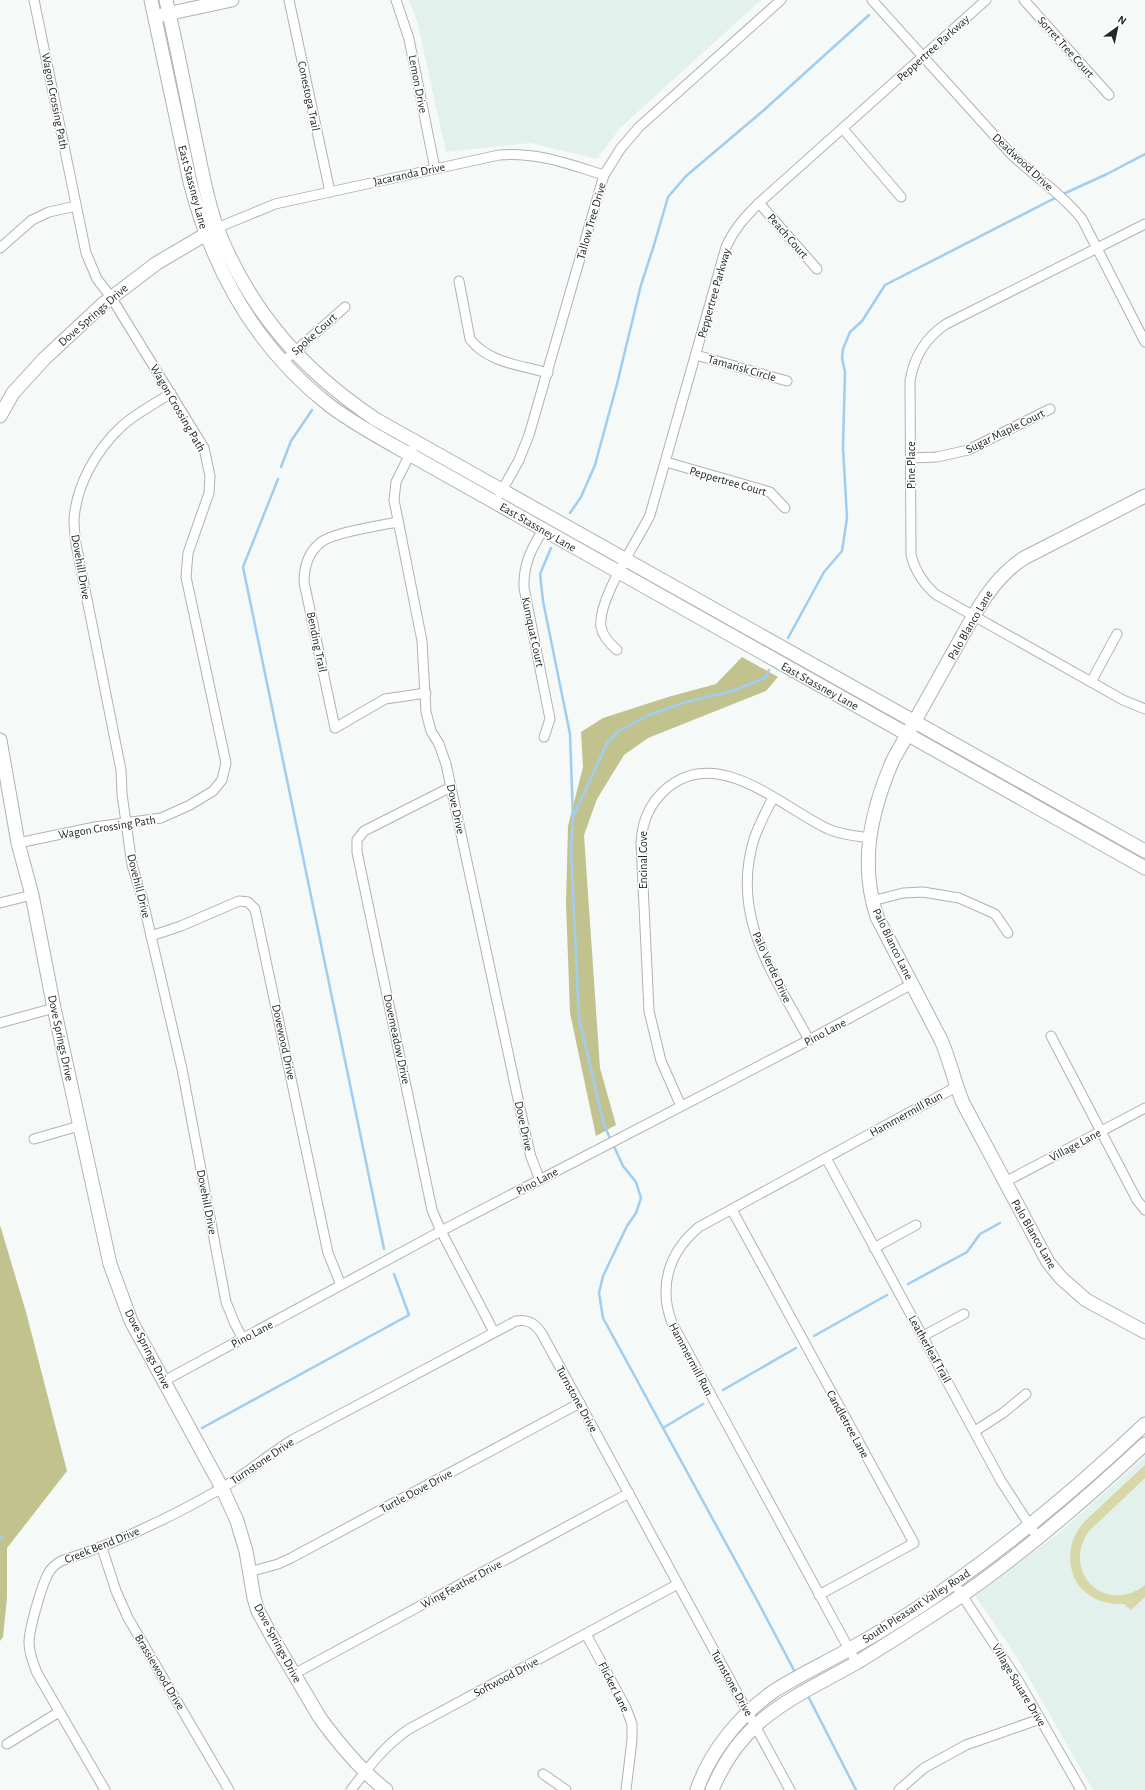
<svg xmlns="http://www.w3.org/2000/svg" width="1145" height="1790" font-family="'Alegreya Sans',sans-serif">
  <rect width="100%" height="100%" fill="#f5f9f8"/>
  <!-- built -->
  <g fill="#e3f1ec">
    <polygon points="409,0 761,0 620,128 597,159 530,143 446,152 417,21"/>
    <polygon points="1145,1457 1145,1790 1093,1790 1015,1654 975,1596 1059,1533"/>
  </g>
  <!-- green -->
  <path fill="#d7d7a7" d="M1145,1465V1478L1089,1531C1060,1572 1106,1616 1145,1585V1597L1131,1610L1124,1604C1107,1605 1092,1600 1080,1587C1068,1572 1067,1548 1077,1532C1082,1522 1092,1515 1100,1507C1115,1493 1130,1479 1145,1465Z"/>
  <!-- forest -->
  <g fill="#c2c28f">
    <polygon points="742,657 778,677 766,691 648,738 624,755 597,799 584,835 600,1068 616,1125 596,1136 570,1013 566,903 568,826 583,767 581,732 603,718 668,697 716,684"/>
    <polygon points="0,1225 26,1312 67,1471 7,1548 7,1598 3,1637 0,1641"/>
  </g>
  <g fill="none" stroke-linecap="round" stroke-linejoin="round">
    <!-- stream -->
    <g stroke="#9fcef0" stroke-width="2.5">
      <polyline points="1061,195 1107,174 1145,154"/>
      <polyline points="281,467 291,441 312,410"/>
      <polyline points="278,479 243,567 384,1249"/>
      <polyline points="570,513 581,497 595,465 617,384 641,285 654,245 668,197 686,176 764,110 869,15"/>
      <polyline points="551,548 540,574 543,601 570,734 573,817 571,850 579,1018 604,1125 623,1166 636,1182 641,1198 636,1213 627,1226 603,1276 599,1293 603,1318 758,1602 796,1674"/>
      <polyline points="788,638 824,572 842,551 847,518 843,447 845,372 842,358 843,349 850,332 862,321 885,285 1057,197"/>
      <polyline points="574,815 607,743 619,731 649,715 686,702 732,691 765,678 769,670"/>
      <polyline points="908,1284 967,1252 980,1234 1000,1223"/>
      <polyline points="814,1336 887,1295"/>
      <polyline points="723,1390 796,1348"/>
      <polyline points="202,1428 409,1315 394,1274"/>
      <polyline points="663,1428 703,1404"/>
      <polyline points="0,1538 3,1537"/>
      <polyline points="807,1694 856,1790"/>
    </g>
    <defs>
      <g id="street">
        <polyline points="289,0 330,192"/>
        <polyline points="396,0 409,39 435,169"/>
        <path d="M872,0L1011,154C1034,176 1062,194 1082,219L1145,342"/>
        <polyline points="1024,0 1109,95"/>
        <polyline points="843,129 901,197"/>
        <polyline points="759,203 817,269"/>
        <path d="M1145,224L946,324C925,338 914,357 910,381L911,555C915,571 923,583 935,594L1123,700L1145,709"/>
        <path d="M217,228L275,204L499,155C538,152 568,164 604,175"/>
        <polyline points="0,248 32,220 49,212 76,206"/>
        <path d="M459,281L470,339C488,363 521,365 548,373"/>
        <polyline points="696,355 787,381"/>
        <polyline points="283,362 345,307"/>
        <path d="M171,393C155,404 136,413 122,426C97,449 76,485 74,520C74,528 75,536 76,544L121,770L122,794L132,865L142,897L182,1069L226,1302L235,1324L243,1339"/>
        <polyline points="412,450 396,482 394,500 422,641 426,712 431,731 439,744 446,764 526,1136 531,1157 540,1180"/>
        <polyline points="911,458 937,457 968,450 1050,409"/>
        <polyline points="666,462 770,492 785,508"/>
        <polyline points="500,494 519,460 529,435 604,175 621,148 639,127 781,0"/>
        <path d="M398,522C382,525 330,533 320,543C308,553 304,567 304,582L335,728L385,699L426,693"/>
        <path d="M543,530C531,549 523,565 524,588L550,719L544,737"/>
        <path d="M617,650C610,644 603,637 601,627C597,600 637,542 650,515L726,247C734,229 745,217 759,203L986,0"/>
        <polyline points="1091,682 1117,634"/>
        <polyline points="451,787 364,831 357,840 357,852 432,1210 441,1231 494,1332"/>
        <path d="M773,798C766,811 759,825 754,839C730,918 774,974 809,1040"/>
        <polyline points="18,843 95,827 161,818 190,805 213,791 222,780 226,763 186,577 188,553 209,493 210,476 204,448 111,297 97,279 86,253 34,0"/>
        <polyline points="872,901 903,893 923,892 959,898 995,914 1008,933"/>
        <polyline points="0,903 32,895"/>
        <polyline points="151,936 181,926 239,901 248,902 255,909 328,1253 341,1285"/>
        <polyline points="0,1023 54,1008"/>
        <polyline points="1051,1036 1137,1200 1145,1210"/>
        <path d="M681,1106L661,1061L649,1011L641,843C642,821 650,803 666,789C718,744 781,807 828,829C842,835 856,836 870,838"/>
        <polyline points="34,1139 79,1126"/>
        <polyline points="826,1158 1001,1481 1038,1538"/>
        <polyline points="1005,1182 1145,1108"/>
        <polyline points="732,1210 914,1543 819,1595"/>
        <polyline points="874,1248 916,1225"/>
        <polyline points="923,1336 964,1314"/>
        <polyline points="164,1381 441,1231 809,1040 912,984"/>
        <polyline points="975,1431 1003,1413 1026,1394"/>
        <polyline points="102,1548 116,1591 128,1618 229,1790"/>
        <polyline points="249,1572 278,1564 291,1558 580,1403"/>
        <polyline points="954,1583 1019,1682 1081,1790"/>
        <polyline points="586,1634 626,1708 632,1724 632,1740 626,1790"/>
        <path d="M856,1662L672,1323C658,1286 669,1252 699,1227L956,1087"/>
        <polyline points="294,1674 629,1493"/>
        <polyline points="7,1744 59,1712"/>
        <polyline points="543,1774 566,1790"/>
        <path d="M105,1790L37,1673C33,1663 29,1653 29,1643C29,1629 42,1584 49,1572C52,1567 56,1564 61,1561C117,1543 170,1518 222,1488C246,1474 268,1455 292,1440L516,1321C528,1319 535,1323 542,1334L790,1790"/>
        <path d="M351,1790C368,1768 385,1745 409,1729L678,1584"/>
        <polyline points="899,1790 924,1768 966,1745 1040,1719"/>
      </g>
      <g id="secondary">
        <path d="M151,0L190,182C213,271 256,348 329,405C354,424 382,439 409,454L1145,868"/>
        <path d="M166,0C177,47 186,95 196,143C202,171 207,201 217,228C250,311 301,369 375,419L1145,851"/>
        <polyline points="162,15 232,0"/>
        <polyline points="0,416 13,393 44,359 103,304 157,263 213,230"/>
        <path d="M1145,496L1024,558C988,581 971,622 950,658C931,692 912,726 893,760C871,811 859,863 877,917L941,1040C950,1060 954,1082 963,1103L1048,1262L1061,1278L1086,1300L1145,1332"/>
        <path d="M0,740L18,843L32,895L54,1008L110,1264L131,1321L222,1488L237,1521L246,1551L254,1598L258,1611L271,1635L320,1718C339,1744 360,1770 386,1790"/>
        <path d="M697,1790C710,1751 740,1715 774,1691C797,1676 823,1664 848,1650C884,1630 921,1607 955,1582C1022,1534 1085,1481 1145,1424"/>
        <path d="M712,1790C742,1717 792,1699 856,1663C891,1642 926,1619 961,1596C1026,1551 1087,1498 1145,1444"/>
      </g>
    </defs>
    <!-- street casing -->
    <use href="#street" stroke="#afb3b1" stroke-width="11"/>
    <!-- secondary casing -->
    <use href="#secondary" stroke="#afb3b1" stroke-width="15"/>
    <!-- street -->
    <use href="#street" stroke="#fff" stroke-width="9"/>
    <!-- secondary -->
    <use href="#secondary" stroke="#fff" stroke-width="13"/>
  </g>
  <g text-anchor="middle" stroke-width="3" stroke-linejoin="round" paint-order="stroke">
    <!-- street labels -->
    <g font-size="12" fill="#252726" stroke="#fff">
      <text transform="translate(1066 47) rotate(48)" y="4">Sorret Tree Court</text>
      <text transform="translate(933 48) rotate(-42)" y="4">Peppertree Parkway</text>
      <text transform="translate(418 84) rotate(79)" y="4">Lemon Drive</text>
      <text transform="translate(309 96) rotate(78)" y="4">Conestoga Trail</text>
      <text transform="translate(55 101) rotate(79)" y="4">Wagon Crossing Path</text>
      <text transform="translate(1023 162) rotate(43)" y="4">Deadwood Drive</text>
      <text transform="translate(409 174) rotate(-12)" y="4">Jacaranda Drive</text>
      <text transform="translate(193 187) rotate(75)" y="4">East Stassney Lane</text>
      <text transform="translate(591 221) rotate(-74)" y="4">Tallow Tree Drive</text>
      <text transform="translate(788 236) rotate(49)" y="4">Peach Court</text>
      <text transform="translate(714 293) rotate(-74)" y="4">Peppertree Parkway</text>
      <text transform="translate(93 315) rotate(-41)" y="4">Dove Springs Drive</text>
      <text transform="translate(314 334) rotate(-42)" y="4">Spoke Court</text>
      <text transform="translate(742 368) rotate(16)" y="4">Tamarisk Circle</text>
      <text transform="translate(178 408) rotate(60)" y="4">Wagon Crossing Path</text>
      <text transform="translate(1005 431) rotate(-26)" y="4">Sugar Maple Court</text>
      <text transform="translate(911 465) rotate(-90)" y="4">Pine Place</text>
      <text transform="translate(728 481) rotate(16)" y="4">Peppertree Court</text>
      <text transform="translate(538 527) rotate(30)" y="4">East Stassney Lane</text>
      <text transform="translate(81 567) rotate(80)" y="4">Dovehill Drive</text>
      <text transform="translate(970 625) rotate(-60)" y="4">Palo Blanco Lane</text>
      <text transform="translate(533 632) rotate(78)" y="4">Kumquat Court</text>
      <text transform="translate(317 642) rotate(78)" y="4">Bending Trail</text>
      <text transform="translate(820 686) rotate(29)" y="4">East Stassney Lane</text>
      <text transform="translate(456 809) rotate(78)" y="4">Dove Drive</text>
      <text transform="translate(107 827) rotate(-9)" y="4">Wagon Crossing Path</text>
      <text transform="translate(643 860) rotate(-90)" y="4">Encinal Cove</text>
      <text transform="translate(139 886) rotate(76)" y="4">Dovehill Drive</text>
      <text transform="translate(893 944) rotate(64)" y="4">Palo Blanco Lane</text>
      <text transform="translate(772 967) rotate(65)" y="4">Palo Verde Drive</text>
      <text transform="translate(825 1032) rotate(-28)" y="4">Pino Lane</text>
      <text transform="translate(61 1038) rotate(78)" y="4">Dove Springs Drive</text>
      <text transform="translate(397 1039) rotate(78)" y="4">Dovemeadow Drive</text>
      <text transform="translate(284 1042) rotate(78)" y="4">Dovewood Drive</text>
      <text transform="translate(906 1114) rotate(-29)" y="4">Hammermill Run</text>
      <text transform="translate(524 1126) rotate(78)" y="4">Dove Drive</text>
      <text transform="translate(1075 1145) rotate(-28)" y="4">Village Lane</text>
      <text transform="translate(537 1181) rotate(-28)" y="4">Pino Lane</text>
      <text transform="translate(207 1202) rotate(79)" y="4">Dovehill Drive</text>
      <text transform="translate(1034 1234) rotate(60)" y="4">Palo Blanco Lane</text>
      <text transform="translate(252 1334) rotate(-28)" y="4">Pino Lane</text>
      <text transform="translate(148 1349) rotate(63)" y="4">Dove Springs Drive</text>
      <text transform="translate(930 1349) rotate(61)" y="4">Leatherleaf Trail</text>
      <text transform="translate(691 1359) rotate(62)" y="4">Hammermill Run</text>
      <text transform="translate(577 1399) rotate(61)" y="4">Turnstone Drive</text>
      <text transform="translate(848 1424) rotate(61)" y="4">Candletree Lane</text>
      <text transform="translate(262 1461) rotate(-34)" y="4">Turnstone Drive</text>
      <text transform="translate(416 1491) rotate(-28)" y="4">Turtle Dove Drive</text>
      <text transform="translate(102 1545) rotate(-22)" y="4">Creek Bend Drive</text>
      <text transform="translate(461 1584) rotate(-28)" y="4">Wing Feather Drive</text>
      <text transform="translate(916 1606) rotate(-33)" y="4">South Pleasant Valley Road</text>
      <text transform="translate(278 1643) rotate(62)" y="4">Dove Springs Drive</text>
      <text transform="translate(160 1672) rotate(59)" y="4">Brassiewood Drive</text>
      <text transform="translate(506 1677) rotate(-28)" y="4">Softwood Drive</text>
      <text transform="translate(732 1683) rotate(61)" y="4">Turnstone Drive</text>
      <text transform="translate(1019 1685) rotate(59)" y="4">Village Square Drive</text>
      <text transform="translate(614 1687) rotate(63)" y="4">Flicker Lane</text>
    </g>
  </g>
  <!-- north arrow -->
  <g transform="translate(1117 28) rotate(33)" stroke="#ffffff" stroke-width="3" paint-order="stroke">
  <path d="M0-3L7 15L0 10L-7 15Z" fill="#252726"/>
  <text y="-6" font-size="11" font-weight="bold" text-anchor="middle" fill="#252726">N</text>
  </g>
</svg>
